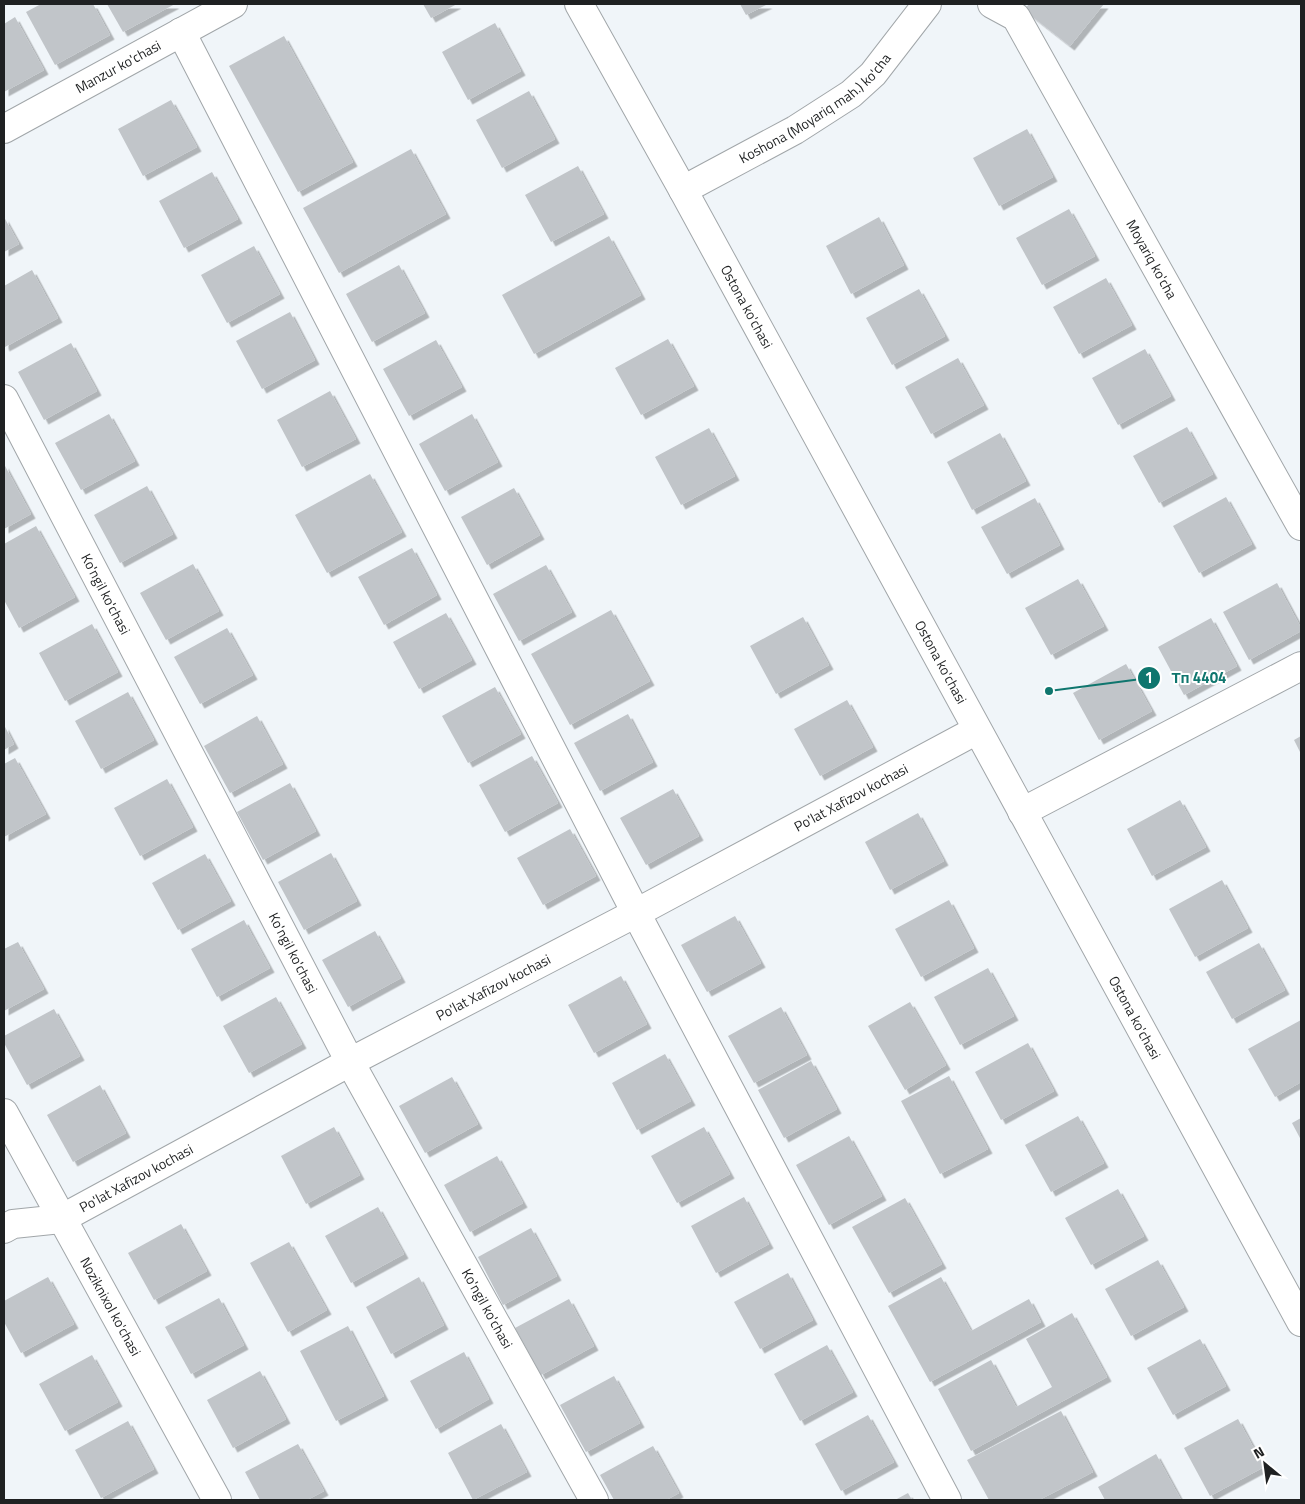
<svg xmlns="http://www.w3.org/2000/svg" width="1305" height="1504" font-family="'Titillium Web',sans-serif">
  <defs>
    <filter id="shadow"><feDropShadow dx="4.5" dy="4.5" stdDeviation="0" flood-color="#0004"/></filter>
  </defs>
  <rect width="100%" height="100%" fill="#f0f5f9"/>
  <!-- building -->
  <g fill="#c1c5c9" filter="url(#shadow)">
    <polygon points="41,4 93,4 110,35 55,65 26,12"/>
    <polygon points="107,4 175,4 123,32"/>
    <polygon points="423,4 457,4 431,18"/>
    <polygon points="740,4 768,4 746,15"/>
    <polygon points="1029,4 1104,4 1070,46 1024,10"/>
    <polygon points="15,17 44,70 4,92 4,24"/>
    <polygon points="495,23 521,71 468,100 442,52"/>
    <polygon points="284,36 353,162 298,192 229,66"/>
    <polygon points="529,91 555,139 502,168 476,120"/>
    <polygon points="171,100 197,147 143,176 118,129"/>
    <polygon points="1027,129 1053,177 999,206 973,158"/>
    <polygon points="411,149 446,214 339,273 303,208"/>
    <polygon points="578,166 604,214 551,242 525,195"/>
    <polygon points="212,172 238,219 184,248 159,201"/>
    <polygon points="1069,209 1095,256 1042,285 1016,238"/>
    <polygon points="4,217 19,244 4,252"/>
    <polygon points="879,217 904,265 851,294 826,246"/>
    <polygon points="609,236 641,295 534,354 502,295"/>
    <polygon points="254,246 280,294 227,323 201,275"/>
    <polygon points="399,265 425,313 372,342 346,294"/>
    <polygon points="32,270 58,318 5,347 4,344 4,286"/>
    <polygon points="1106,278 1132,325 1079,354 1053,307"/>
    <polygon points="919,289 945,336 892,365 866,318"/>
    <polygon points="290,312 315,360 262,389 236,341"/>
    <polygon points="668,339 694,386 641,415 615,368"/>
    <polygon points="436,340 462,387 409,416 383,369"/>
    <polygon points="71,343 97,391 44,420 18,372"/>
    <polygon points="1145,349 1171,396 1118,425 1092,378"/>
    <polygon points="958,358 984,405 931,434 905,387"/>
    <polygon points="330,391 356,439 302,467 277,420"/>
    <polygon points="109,414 135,461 81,490 55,443"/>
    <polygon points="472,414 498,462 445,491 419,444"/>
    <polygon points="1187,427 1213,474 1159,503 1133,456"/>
    <polygon points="709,428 735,476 681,505 655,457"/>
    <polygon points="1000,433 1026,481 972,510 947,462"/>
    <polygon points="4,464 31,514 4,529"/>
    <polygon points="370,474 402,532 327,573 295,515"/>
    <polygon points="147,486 173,534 120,563 94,515"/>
    <polygon points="514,488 540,535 487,565 461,517"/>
    <polygon points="1226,497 1252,544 1199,573 1173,526"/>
    <polygon points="1035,498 1060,545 1007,574 981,527"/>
    <polygon points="36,526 75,597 19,628 4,600 4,544"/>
    <polygon points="412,548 437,595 384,625 358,577"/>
    <polygon points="193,564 219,611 166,640 140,593"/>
    <polygon points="546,565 572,612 519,641 493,594"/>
    <polygon points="1078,579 1104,626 1051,655 1025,608"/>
    <polygon points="1277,583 1301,628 1301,631 1249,660 1223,612"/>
    <polygon points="611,610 650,681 570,725 531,654"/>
    <polygon points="446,613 472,660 419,689 393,642"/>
    <polygon points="803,617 829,665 776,694 750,646"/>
    <polygon points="1211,618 1237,666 1184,695 1158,647"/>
    <polygon points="92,624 118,672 65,701 39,653"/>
    <polygon points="227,628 253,675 200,704 174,657"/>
    <polygon points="1126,664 1152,711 1099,740 1073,693"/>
    <polygon points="495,687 521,734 468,763 442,716"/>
    <polygon points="128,692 154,740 101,769 75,721"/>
    <polygon points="847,700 873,747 820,776 794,729"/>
    <polygon points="628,714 653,762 600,791 574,743"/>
    <polygon points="257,716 283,764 230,793 204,746"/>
    <polygon points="4,725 14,744 4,750"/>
    <polygon points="1301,736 1301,754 1294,740"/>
    <polygon points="532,756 558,803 505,832 479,785"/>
    <polygon points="15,758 46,814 4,837 4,764"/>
    <polygon points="167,779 193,827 140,856 114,808"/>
    <polygon points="290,783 316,831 263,860 237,812"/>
    <polygon points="673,789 699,836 646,865 620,818"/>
    <polygon points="1180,800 1206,847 1152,876 1127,829"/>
    <polygon points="918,813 944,861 890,890 865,842"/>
    <polygon points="570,829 596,876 543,905 517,858"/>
    <polygon points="331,853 357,901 304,930 278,882"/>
    <polygon points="205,854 231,901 178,930 152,883"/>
    <polygon points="1222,880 1248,928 1195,957 1169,909"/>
    <polygon points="949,900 974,948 921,977 895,929"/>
    <polygon points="735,916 761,963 707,992 681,945"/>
    <polygon points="244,920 270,968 217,997 191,949"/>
    <polygon points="375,931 401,978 348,1007 322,960"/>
    <polygon points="18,942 44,989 4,1011 4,949"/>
    <polygon points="1259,943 1285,990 1232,1019 1206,972"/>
    <polygon points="988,968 1014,1016 960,1045 934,997"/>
    <polygon points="621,976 647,1024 594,1053 568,1005"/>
    <polygon points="276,997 302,1044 249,1073 223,1026"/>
    <polygon points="910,1002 946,1065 905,1090 868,1026"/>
    <polygon points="781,1007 807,1055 754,1083 728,1036"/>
    <polygon points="54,1009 80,1056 27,1085 4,1043 4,1036"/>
    <polygon points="1301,1020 1301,1082 1275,1097 1248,1049"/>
    <polygon points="1028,1043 1054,1091 1001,1120 975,1072"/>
    <polygon points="665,1054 691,1101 637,1130 612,1083"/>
    <polygon points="811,1061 837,1109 784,1138 758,1090"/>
    <polygon points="949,1076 988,1149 940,1174 901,1101"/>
    <polygon points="452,1077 478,1124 425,1153 399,1106"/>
    <polygon points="100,1085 126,1133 73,1162 47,1115"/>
    <polygon points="1078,1116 1104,1163 1051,1192 1025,1145"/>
    <polygon points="1301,1118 1301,1140 1292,1123"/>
    <polygon points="334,1127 360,1175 306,1204 281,1156"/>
    <polygon points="704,1127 730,1174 677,1203 651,1156"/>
    <polygon points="849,1136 882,1196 829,1225 796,1165"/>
    <polygon points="497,1156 523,1203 470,1232 444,1185"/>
    <polygon points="1118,1189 1144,1236 1091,1265 1065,1218"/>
    <polygon points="744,1197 769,1244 716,1273 691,1226"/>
    <polygon points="905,1198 942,1264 889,1293 852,1227"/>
    <polygon points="378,1207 404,1254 351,1283 325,1236"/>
    <polygon points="181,1224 207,1271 154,1300 128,1253"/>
    <polygon points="531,1228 557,1276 503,1305 478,1257"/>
    <polygon points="289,1242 327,1310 288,1332 250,1263"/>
    <polygon points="1158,1260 1184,1307 1131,1336 1105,1289"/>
    <polygon points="788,1273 813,1320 760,1349 734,1302"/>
    <polygon points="48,1277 74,1324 21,1353 4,1322 4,1301"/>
    <polygon points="419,1277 444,1325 391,1354 366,1307"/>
    <polygon points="941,1277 971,1331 1029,1299 1041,1322 930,1382 888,1306"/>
    <polygon points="219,1298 244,1345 191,1374 165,1327"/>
    <polygon points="569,1299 594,1346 541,1375 515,1328"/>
    <polygon points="1072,1313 1107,1377 971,1451 938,1389 991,1360 1016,1407 1052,1387 1026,1339"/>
    <polygon points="348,1326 384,1396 336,1421 300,1351"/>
    <polygon points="1200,1339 1226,1386 1173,1415 1147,1368"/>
    <polygon points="827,1345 853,1392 800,1421 774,1374"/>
    <polygon points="464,1352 489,1399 436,1429 410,1381"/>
    <polygon points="92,1355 118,1402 65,1431 39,1384"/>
    <polygon points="260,1371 286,1419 233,1448 207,1400"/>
    <polygon points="614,1376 640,1423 586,1452 560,1405"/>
    <polygon points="1061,1411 1093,1472 1039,1500 989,1500 967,1460"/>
    <polygon points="868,1415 894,1462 841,1491 815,1444"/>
    <polygon points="1238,1419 1264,1467 1210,1496 1184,1448"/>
    <polygon points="128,1421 154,1469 101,1498 75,1450"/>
    <polygon points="501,1424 527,1472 473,1500 448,1453"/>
    <polygon points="298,1444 324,1491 307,1500 260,1500 245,1472"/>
    <polygon points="653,1446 679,1493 666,1500 614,1500 600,1475"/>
    <polygon points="1156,1454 1181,1500 1105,1500 1098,1487"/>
    <polygon points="908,1493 912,1500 895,1500"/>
  </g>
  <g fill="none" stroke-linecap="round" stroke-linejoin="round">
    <defs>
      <g id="minor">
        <path id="s1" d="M992,4L1016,17L1301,526"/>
        <polyline points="181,32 636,913 947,1500"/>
        <path id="s2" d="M4,129L233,4"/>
        <path id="s3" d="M683,190L795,130L851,94L873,74L927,4"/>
        <path id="s4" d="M4,399L350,1062L594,1500"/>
        <polyline points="1022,812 1301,666"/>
        <path id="s5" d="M4,1113L217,1500"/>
        <path id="s6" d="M4,1229L13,1224L61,1219L350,1062L636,913L977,730"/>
      </g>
      <g id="tertiary">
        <path id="s7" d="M579,4L683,190L1301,1322"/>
      </g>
    </defs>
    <!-- minor casing -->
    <use href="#minor" stroke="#a1a6a9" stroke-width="30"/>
    <!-- tertiary casing -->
    <use href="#tertiary" stroke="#a1a6a9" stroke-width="30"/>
    <!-- minor -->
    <use href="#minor" stroke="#fff" stroke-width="28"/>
    <!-- tertiary -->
    <use href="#tertiary" stroke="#fff" stroke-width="28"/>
  </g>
  <g text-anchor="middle" stroke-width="4" stroke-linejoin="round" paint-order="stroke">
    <!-- street labels -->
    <g font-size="14" fill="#1f2122" stroke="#fff">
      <text dy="5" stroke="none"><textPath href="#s2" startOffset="130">Manzur ko'chasi</textPath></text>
      <text dy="5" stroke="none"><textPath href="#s3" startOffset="156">Koshona (Moyariq mah.) ko'cha</textPath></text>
      <text dy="5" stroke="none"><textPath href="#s1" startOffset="305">Moyariq ko'cha</textPath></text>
      <text dy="5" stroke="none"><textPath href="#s7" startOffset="346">Ostona ko'chasi</textPath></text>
      <text dy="5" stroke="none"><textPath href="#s4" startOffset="220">Ko'ngil ko'chasi</textPath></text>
      <text dy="5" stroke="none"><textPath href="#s7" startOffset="751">Ostona ko'chasi</textPath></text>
      <text dy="5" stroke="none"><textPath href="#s6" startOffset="954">Po'lat Xafizov kochasi</textPath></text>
      <text dy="5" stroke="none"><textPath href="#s4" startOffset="625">Ko'ngil ko'chasi</textPath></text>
      <text dy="5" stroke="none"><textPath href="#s6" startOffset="549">Po'lat Xafizov kochasi</textPath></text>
      <text dy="5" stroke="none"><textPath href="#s7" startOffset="1156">Ostona ko'chasi</textPath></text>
      <text dy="5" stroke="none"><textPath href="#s6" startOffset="144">Po'lat Xafizov kochasi</textPath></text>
      <text dy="5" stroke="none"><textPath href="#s5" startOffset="221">Noziknixol ko'chasi</textPath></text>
      <text dy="5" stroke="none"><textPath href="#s4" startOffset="1030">Ko'ngil ko'chasi</textPath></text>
    </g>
  </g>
  <!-- callouts -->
  <path fill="none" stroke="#0f766e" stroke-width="2" d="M1049 691L1149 678"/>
  <g fill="#0f766e" stroke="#fff" stroke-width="2">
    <circle cx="1049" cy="691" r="5"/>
    <circle cx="1149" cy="678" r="12"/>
  </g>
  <g font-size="15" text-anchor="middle" font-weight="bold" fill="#fff">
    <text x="1149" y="683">1</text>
  </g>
  <g font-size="15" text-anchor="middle" font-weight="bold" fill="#0f766e" stroke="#fff" stroke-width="4" stroke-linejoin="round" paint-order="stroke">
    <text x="1199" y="683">Тп 4404</text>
  </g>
  <!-- border -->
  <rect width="1305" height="1504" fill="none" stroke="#1f2122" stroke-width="10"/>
  <!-- north arrow -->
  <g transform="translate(1265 1464) rotate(331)" stroke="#ffffff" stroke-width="4" paint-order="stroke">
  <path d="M0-4L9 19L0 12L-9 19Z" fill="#1f2122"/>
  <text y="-8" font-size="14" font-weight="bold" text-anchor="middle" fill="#1f2122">N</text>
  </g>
</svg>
